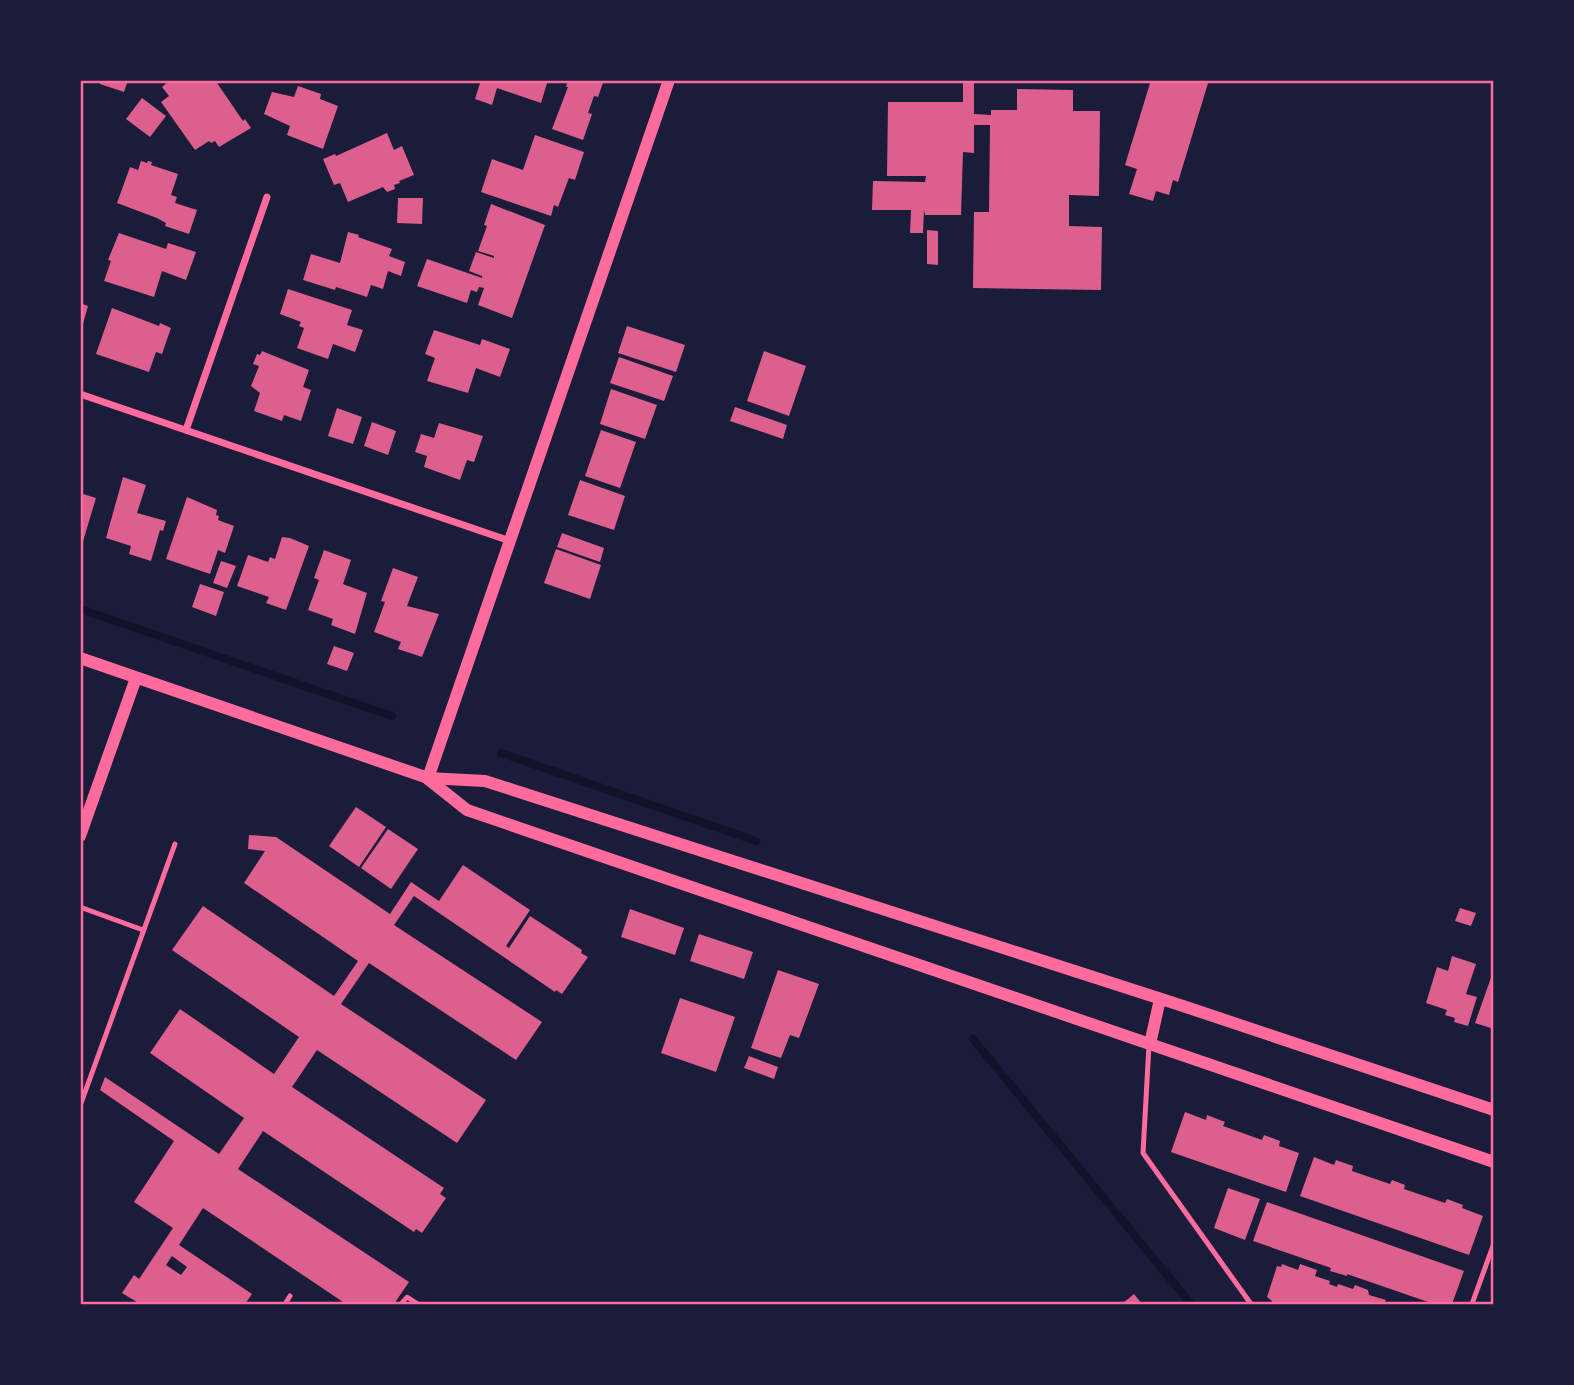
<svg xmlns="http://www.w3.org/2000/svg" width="1574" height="1385" font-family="Helvetica,sans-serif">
  <rect width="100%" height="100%" fill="#1b1b3a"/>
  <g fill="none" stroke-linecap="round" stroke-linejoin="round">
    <!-- stream -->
    <g stroke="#12122b" stroke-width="8">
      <polyline points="80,609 392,716"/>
      <polyline points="501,753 756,841"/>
      <polyline points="973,1039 1191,1304"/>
    </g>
  </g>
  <!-- building -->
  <g fill="#dd5f8e" fill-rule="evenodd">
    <polygon points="101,80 128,80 124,92 100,84"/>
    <polygon points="170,80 215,80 243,121 245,119 251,128 219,147 215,141 211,143 209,141 195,150 161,102 169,96 162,87"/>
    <polygon points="481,80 548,80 541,103 497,88 492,105 475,99"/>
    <polygon points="568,80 604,80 598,97 594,96 588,113 592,114 583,140 552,129 568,87 566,87"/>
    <polygon points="963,80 974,80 974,114 991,115 991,110 1017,110 1017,89 1073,90 1073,111 1100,111 1099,196 1069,195 1069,226 1102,227 1101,290 973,288 974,212 989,212 990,125 974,125 974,153 963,152 961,215 925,215 924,210 923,233 910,233 911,210 872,210 873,181 925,182 926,176 887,176 888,102 963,102"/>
    <polygon points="1151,80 1209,80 1178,182 1173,180 1169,195 1156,191 1153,201 1129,194 1137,169 1125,165"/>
    <polygon points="298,86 321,94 320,99 338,106 323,149 287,135 290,126 264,114 272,92 294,97"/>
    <polygon points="142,98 166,116 150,137 126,119"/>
    <polygon points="387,133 394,150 402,146 414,175 399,181 400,183 394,185 395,189 387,192 383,187 348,202 340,183 334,185 323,159 335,154 336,156"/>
    <polygon points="535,135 584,152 575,180 569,178 558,207 554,205 551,216 481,192 492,159 523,170"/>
    <polygon points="141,161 147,163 148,161 152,162 151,165 178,174 171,195 177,197 175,203 197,210 189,234 165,226 166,223 157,218 117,203 130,167 138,170"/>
    <polygon points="398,198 423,198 422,224 397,223"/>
    <polygon points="491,204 545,225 512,318 478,305 484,288 479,287 477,292 471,290 467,303 417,286 427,259 482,278 482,276 469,271 476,252 494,258 494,256 478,251 487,226 484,225"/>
    <polygon points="927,230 938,231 938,265 927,264"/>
    <polygon points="348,232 359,235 358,237 392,249 389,256 405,262 401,276 388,271 383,289 371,285 367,297 336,287 335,290 303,280 311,254 340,263"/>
    <polygon points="119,233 166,249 168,243 196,252 186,280 162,271 154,297 104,281 111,261 108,260"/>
    <polygon points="288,289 352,310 347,325 363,330 355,352 333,344 328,359 297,348 304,328 299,326 301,322 280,314"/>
    <polygon points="80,303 88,306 81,331 80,331"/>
    <polygon points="112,308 159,326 160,323 171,328 162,354 156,352 149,372 96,354"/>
    <polygon points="627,326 685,345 676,372 618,353"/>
    <polygon points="434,330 480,345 482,339 510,349 500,377 476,368 468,393 427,381 435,358 425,354"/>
    <polygon points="262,351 309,370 303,387 311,390 301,421 284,415 282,421 254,411 260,393 251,386 259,366 253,364 257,354 260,355"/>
    <polygon points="764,351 806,366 789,416 747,401"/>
    <polygon points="619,357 673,376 664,401 610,383"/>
    <polygon points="611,389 657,405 645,439 600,424"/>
    <polygon points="735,407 787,425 783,439 730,421"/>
    <polygon points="337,408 362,417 353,444 328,436"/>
    <polygon points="372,422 396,431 388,455 364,446"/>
    <polygon points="439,423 483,436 474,462 467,460 460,480 424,467 427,456 415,452 421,434 434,438"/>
    <polygon points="601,430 636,442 620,488 585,476"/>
    <polygon points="123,477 146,485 137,513 166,521 163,531 160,530 151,561 129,554 131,546 106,538"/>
    <polygon points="580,480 625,496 614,530 568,515"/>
    <polygon points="80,493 96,498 81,548 80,548"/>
    <polygon points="187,497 217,510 216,515 219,516 218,520 234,526 225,553 218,550 210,574 166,559"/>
    <polygon points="562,533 604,548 600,562 557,547"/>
    <polygon points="282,537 290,538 309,546 286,610 266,603 269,597 237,586 248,555 268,562 270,557 275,559"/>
    <polygon points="556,549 601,565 590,599 544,583"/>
    <polygon points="324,550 351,560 343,584 367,593 355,634 331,625 333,619 308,610 319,580 314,578"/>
    <polygon points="221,561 236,566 227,588 213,583"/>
    <polygon points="393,568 418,577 407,606 439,614 422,657 398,649 401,642 374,632 385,602 381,601"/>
    <polygon points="200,584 224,592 216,616 192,607"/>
    <polygon points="334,646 354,653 347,671 327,664"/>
    <polygon points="356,807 386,827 359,867 329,846"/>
    <polygon points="388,829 418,849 391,889 361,868"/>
    <path d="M249,835L276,837L390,914L411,882L439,901L463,865L530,910L506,946L509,948L530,916L582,950L581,953L588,957L562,994L556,990L555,992L414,896L394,925L542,1022L516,1060L369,963L341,1004L486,1100L457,1143L317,1050L292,1087L444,1188L440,1194L446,1198L422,1233L416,1229L414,1232L263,1131L238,1169L409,1282L394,1304H346L203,1208L179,1245L252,1294L245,1304H140L122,1293L134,1275L139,1279L173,1228L134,1202L174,1141L100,1090L105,1077L219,1154L244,1118L150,1053L180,1009L274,1074L299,1037L172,950L203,906L334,996L358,961L244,883L265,851L248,849ZM172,1256L187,1267L181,1275L166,1265Z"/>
    <polygon points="1460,908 1476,913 1471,926 1455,921"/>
    <polygon points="630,909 684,928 675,955 621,937"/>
    <polygon points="699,934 753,952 744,979 690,961"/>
    <polygon points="1452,956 1476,964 1466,994 1477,997 1468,1026 1454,1022 1455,1018 1445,1015 1447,1010 1426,1003 1437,967 1448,971"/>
    <polygon points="778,970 819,984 799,1038 790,1035 781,1058 751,1048"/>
    <polygon points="1493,972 1494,972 1494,1029 1475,1023"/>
    <polygon points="680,998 735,1017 716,1072 661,1053"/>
    <polygon points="749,1056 778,1067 774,1079 744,1068"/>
    <polygon points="1185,1112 1206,1120 1207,1115 1225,1122 1223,1126 1262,1140 1264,1135 1280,1141 1279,1146 1299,1153 1286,1192 1171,1152"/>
    <polygon points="1314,1157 1334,1165 1336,1160 1353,1166 1352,1171 1390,1184 1392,1180 1405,1185 1404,1189 1445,1203 1447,1199 1463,1205 1462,1208 1483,1216 1469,1255 1300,1196"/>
    <polygon points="1228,1188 1260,1199 1245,1240 1214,1228"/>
    <polygon points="1267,1202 1464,1271 1452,1304 1434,1304 1347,1274 1347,1276 1330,1271 1331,1268 1253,1241"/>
    <polygon points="1282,1264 1298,1270 1300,1264 1317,1270 1315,1276 1330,1281 1329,1284 1337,1287 1338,1284 1353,1289 1355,1285 1368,1290 1369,1295 1386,1300 1384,1304 1271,1303 1272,1301 1267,1297 1277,1266 1281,1267"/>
    <polygon points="1134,1294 1142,1304 1123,1303"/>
  </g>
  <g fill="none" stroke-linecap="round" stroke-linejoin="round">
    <!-- path -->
    <polyline stroke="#ff6b9d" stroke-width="4.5" points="401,1304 407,1297 418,1304"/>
    <!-- service -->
    <g stroke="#ff6b9d" stroke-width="5">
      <polyline points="80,907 143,930"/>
      <polyline points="1149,1045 1143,1153 1251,1304"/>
      <polyline points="80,1106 175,844"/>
      <polyline points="285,1304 290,1296"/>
      <polyline points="1472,1304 1494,1243"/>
    </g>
    <!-- minor -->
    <g stroke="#ff6b9d" stroke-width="7">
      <polyline points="80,394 510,541"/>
      <polyline points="186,430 267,197"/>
    </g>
    <!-- tertiary -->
    <g stroke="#ff6b9d" stroke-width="12">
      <polyline points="80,658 428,778 485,781 1183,1006 1494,1110"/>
      <polyline points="428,778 669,80"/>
      <polyline points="428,779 467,810 1494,1162"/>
      <polyline points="80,836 136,678"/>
      <polyline points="1150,1044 1160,999"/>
    </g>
  </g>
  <!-- border -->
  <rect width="1574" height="1385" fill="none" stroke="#1b1b3a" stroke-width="164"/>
  <rect x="82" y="82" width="1410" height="1221" fill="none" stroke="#ff6b9d" stroke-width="2.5"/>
</svg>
